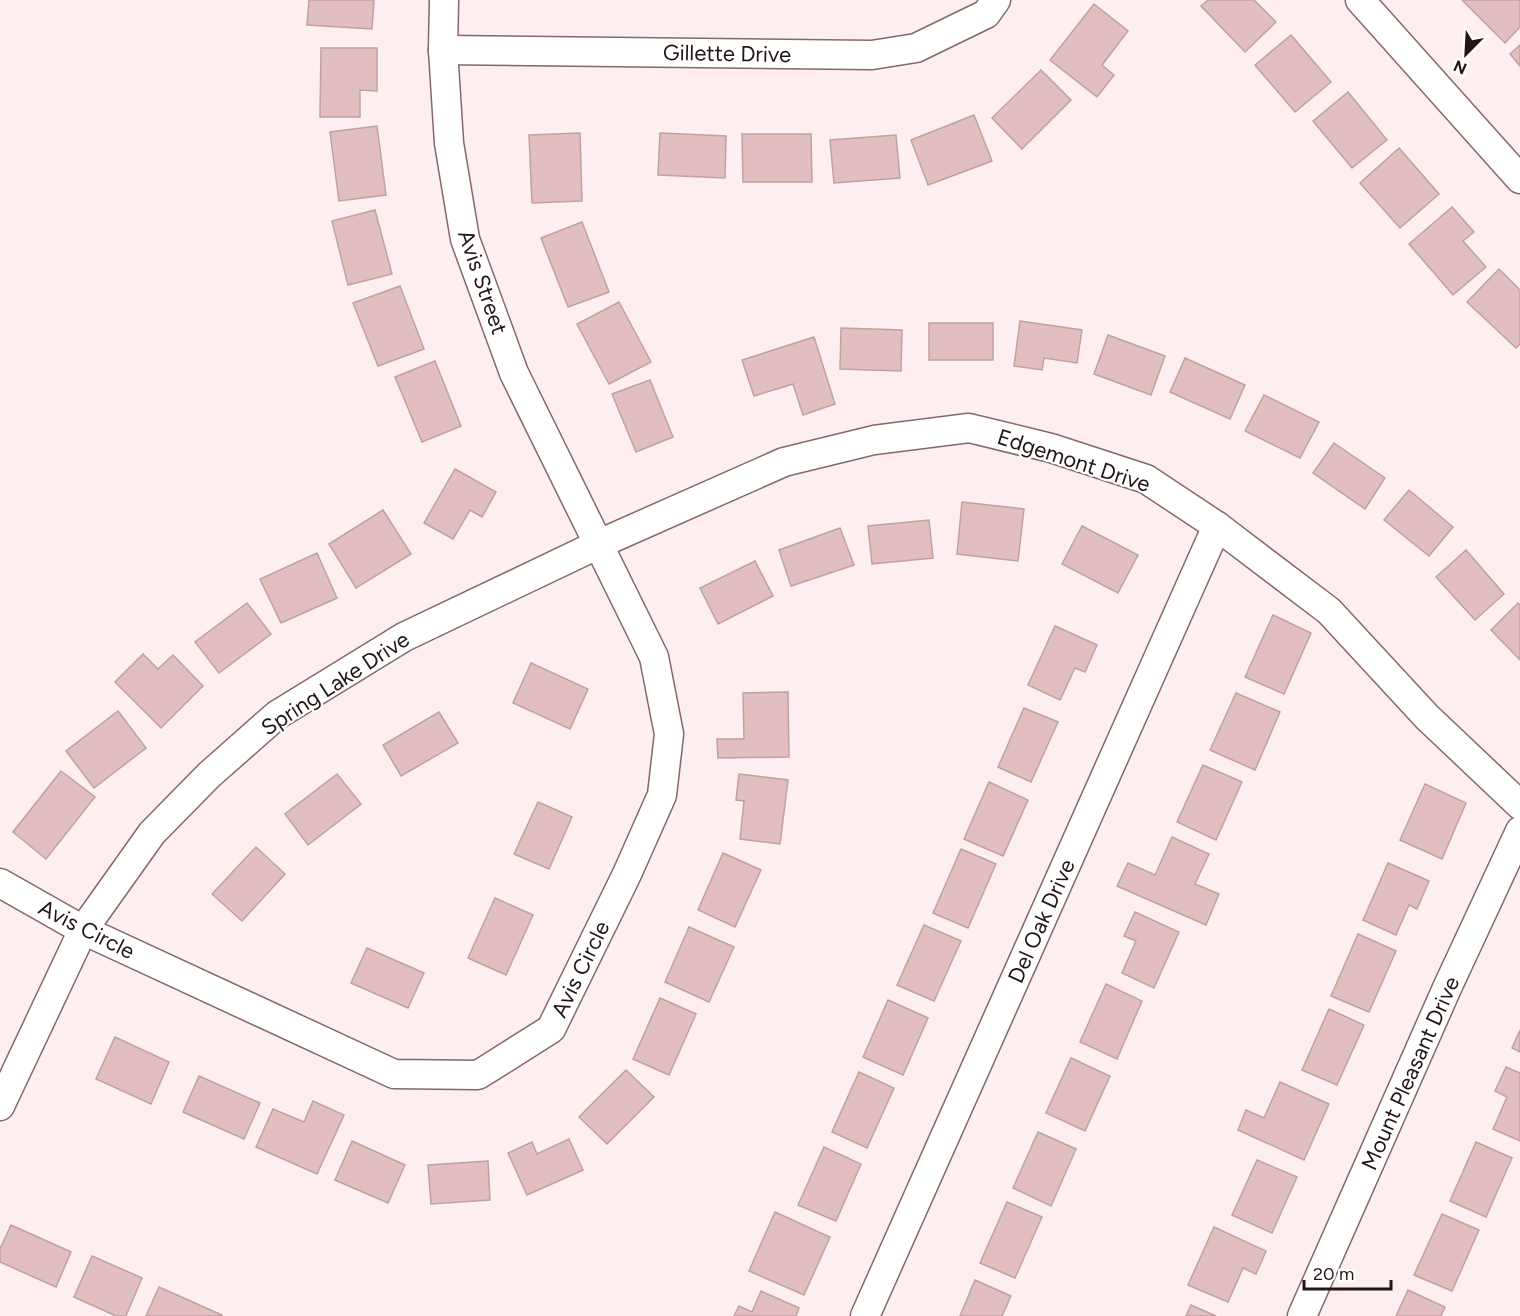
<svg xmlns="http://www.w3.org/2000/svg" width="1520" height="1316" font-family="Figtree,sans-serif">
  <rect width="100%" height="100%" fill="#fdeeef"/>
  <!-- building -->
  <g fill="#e1bebf" stroke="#c2a0a1" stroke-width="1.5">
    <polygon points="309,0 374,0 372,29 307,25"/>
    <polygon points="1208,0 1254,0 1276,22 1245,52 1201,6"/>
    <polygon points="1462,0 1520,0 1520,27 1505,43"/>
    <polygon points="1094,4 1128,31 1102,65 1114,75 1097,97 1050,60"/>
    <polygon points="1291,35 1331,82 1295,112 1255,65"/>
    <polygon points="1520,45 1520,66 1510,54"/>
    <polygon points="321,48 377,48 377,91 360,90 360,117 320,117"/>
    <polygon points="1041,70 1071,100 1022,149 992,118"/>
    <polygon points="1348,92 1387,140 1352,168 1313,121"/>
    <polygon points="974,115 992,161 928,185 911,140"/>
    <polygon points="377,126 386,195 339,201 330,132"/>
    <polygon points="580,133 582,201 532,203 529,135"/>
    <polygon points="660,133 726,136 725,178 658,175"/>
    <polygon points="742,134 811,134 812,182 743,182"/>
    <polygon points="896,135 900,178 834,183 830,140"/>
    <polygon points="1399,148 1439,194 1400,228 1360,183"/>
    <polygon points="1452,207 1474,232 1463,241 1486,267 1453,295 1409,244"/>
    <polygon points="375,210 392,274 348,285 332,221"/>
    <polygon points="582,222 609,292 568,307 541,238"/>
    <polygon points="1499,269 1520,290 1520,344 1516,348 1467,302"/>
    <polygon points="400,286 424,349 378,366 353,303"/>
    <polygon points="619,302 651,362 609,384 577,324"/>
    <polygon points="1020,321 1082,330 1077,363 1044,358 1042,370 1014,366"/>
    <rect x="929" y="323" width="64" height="37"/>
    <polygon points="841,328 902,330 901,371 840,369"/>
    <polygon points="1108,335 1165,356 1151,395 1094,374"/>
    <polygon points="814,337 835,404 803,415 793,384 754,396 742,360"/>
    <polygon points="1185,358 1245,385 1230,419 1170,392"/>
    <polygon points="435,361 461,426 422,442 395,377"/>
    <polygon points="650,380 673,437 636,452 612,394"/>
    <polygon points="1264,395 1319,422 1300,458 1245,431"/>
    <polygon points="1334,443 1385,478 1365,509 1313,473"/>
    <polygon points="455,469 496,492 482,517 470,510 453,539 424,523"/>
    <polygon points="1409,490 1453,527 1429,556 1384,520"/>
    <polygon points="962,502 1024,509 1018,561 957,554"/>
    <polygon points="383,510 411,554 356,588 329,544"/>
    <polygon points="929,520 933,558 872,564 868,526"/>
    <polygon points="1082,526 1138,555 1118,593 1062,564"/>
    <polygon points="840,528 854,565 791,586 779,550"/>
    <polygon points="1466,550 1504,594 1475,620 1436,577"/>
    <polygon points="317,553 337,598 281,623 260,579"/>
    <polygon points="755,561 773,596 718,624 700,588"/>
    <polygon points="247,603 271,634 219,673 195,642"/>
    <polygon points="1518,603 1520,605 1520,660 1491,630"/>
    <polygon points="1273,615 1311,633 1284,694 1245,677"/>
    <polygon points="1055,626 1097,645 1085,672 1075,668 1060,700 1028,685"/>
    <polygon points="143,654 158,669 173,655 203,686 161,728 115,682"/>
    <polygon points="531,663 588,689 570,729 513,703"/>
    <polygon points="788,692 789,757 718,758 717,739 744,739 743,693"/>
    <polygon points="1236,693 1280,712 1255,770 1210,750"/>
    <polygon points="1024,708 1058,722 1031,782 998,767"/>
    <polygon points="118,711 146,748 94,788 66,751"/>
    <polygon points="439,712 458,743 401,776 383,745"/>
    <polygon points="1203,765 1242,782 1216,840 1177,822"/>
    <polygon points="61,771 95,797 46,859 13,832"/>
    <polygon points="337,774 361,804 308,845 285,814"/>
    <polygon points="739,774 788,780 780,844 740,839 744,801 736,800"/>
    <polygon points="989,782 1028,800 1003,856 964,839"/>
    <polygon points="1425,784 1466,803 1442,859 1400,840"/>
    <polygon points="538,802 572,817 549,869 514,854"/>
    <polygon points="1172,837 1209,854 1195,884 1219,894 1206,925 1117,886 1128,863 1155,875"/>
    <polygon points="256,847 285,874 242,921 212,894"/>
    <polygon points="961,849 996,864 968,928 933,913"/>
    <polygon points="723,853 761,870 735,927 698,910"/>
    <polygon points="1388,863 1429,881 1417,909 1409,905 1396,935 1363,920"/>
    <polygon points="495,898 533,915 506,975 468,958"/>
    <polygon points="1135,912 1179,932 1154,988 1122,973 1136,941 1124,936"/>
    <polygon points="924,925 961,941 934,1001 897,985"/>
    <polygon points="689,927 734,947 709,1002 665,982"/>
    <polygon points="1358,934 1396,951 1369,1012 1331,996"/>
    <polygon points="367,948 424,973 408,1008 351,983"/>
    <polygon points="1106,984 1142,1001 1117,1059 1080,1042"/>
    <polygon points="660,998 696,1014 669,1075 633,1059"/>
    <polygon points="888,1000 928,1018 903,1075 863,1057"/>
    <polygon points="1329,1009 1364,1025 1337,1085 1302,1070"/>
    <polygon points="1520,1030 1520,1052 1512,1048"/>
    <polygon points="115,1037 169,1062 151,1104 96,1079"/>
    <polygon points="1071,1058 1110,1076 1085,1131 1046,1113"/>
    <polygon points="1506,1067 1520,1073 1520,1141 1493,1129 1507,1097 1495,1091"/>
    <polygon points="626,1070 654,1097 607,1144 579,1117"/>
    <polygon points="859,1072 894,1088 867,1148 832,1132"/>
    <polygon points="199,1076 260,1103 244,1139 183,1112"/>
    <polygon points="1280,1082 1329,1104 1304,1160 1238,1130 1246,1110 1264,1118"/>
    <polygon points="313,1101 344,1115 317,1174 256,1147 273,1109 304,1122"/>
    <polygon points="1038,1132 1076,1149 1051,1206 1013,1188"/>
    <polygon points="569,1139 583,1170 527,1195 508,1153 532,1142 537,1154"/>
    <polygon points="352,1141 405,1165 388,1203 335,1180"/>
    <polygon points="1476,1142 1512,1158 1486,1217 1450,1201"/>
    <polygon points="824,1147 861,1164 836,1221 798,1205"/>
    <polygon points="1257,1160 1297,1177 1272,1233 1232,1215"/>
    <polygon points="488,1161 490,1200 431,1204 428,1165"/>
    <polygon points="1007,1202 1042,1217 1015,1278 980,1263"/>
    <polygon points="775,1212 830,1237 804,1295 749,1271"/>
    <polygon points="1442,1214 1479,1230 1452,1291 1414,1275"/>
    <polygon points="11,1225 71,1252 56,1287 0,1262 0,1249"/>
    <polygon points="1214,1227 1266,1251 1256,1274 1243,1268 1228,1302 1188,1285"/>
    <polygon points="92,1256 142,1278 126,1316 116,1316 74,1297"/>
    <polygon points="975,1280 1011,1296 1002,1316 960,1316"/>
    <polygon points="159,1287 222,1315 222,1316 146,1316"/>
    <polygon points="1408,1290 1445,1307 1441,1316 1396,1316"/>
    <polygon points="761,1291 799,1308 796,1316 734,1316 739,1306 752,1312"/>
    <polygon points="1191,1305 1216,1316 1186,1316"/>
  </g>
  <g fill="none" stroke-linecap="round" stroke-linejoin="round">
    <defs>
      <g id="minor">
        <polyline points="1360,0 1520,179"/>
        <polyline points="443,50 872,55 916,48 986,14 996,0"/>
        <polyline points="0,883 83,930 394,1074 478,1075 551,1029 627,874 662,795 669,734 654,657 514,373 465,239 449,143 443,50 444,0"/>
        <polyline points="0,1106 83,930 152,833 209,775 277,715 404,637 599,544 784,462 874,440 969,428 1051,448 1146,479 1217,526 1329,611 1427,717 1520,805"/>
        <polyline points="865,1316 1217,526"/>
        <polyline points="1302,1316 1447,988 1520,831"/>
      </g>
    </defs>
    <!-- minor casing -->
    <use href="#minor" stroke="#876769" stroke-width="31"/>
    <!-- minor -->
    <use href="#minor" stroke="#fff" stroke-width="28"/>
  </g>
  <g text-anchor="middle" stroke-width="4.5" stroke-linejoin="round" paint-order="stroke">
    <!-- street labels -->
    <g font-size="22" fill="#221516" stroke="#fff">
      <text transform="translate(727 53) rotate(1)" y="8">Gillette Drive</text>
      <text transform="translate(483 282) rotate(71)" y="8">Avis Street</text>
      <text transform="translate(1074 460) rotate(18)" y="8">Edgemont Drive</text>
      <text transform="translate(335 683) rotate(-33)" y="8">Spring Lake Drive</text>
      <text transform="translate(1041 921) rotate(-66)" y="8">Del Oak Drive</text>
      <text transform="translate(87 929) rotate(27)" y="8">Avis Circle</text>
      <text transform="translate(580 969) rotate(-64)" y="8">Avis Circle</text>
      <text transform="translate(1410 1073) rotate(-66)" y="8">Mount Pleasant Drive</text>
    </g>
  </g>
  <!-- north arrow -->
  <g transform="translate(1466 54) rotate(204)" stroke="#ffffff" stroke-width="4.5" paint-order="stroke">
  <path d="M0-4.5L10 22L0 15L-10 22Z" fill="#221516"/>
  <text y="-9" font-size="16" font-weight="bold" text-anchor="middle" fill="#221516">N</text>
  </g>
  <!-- scale -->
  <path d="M1304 1280v9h87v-9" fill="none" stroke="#221516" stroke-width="3"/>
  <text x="1313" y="1280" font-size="18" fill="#221516" stroke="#ffffff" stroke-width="4.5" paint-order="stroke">20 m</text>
</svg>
